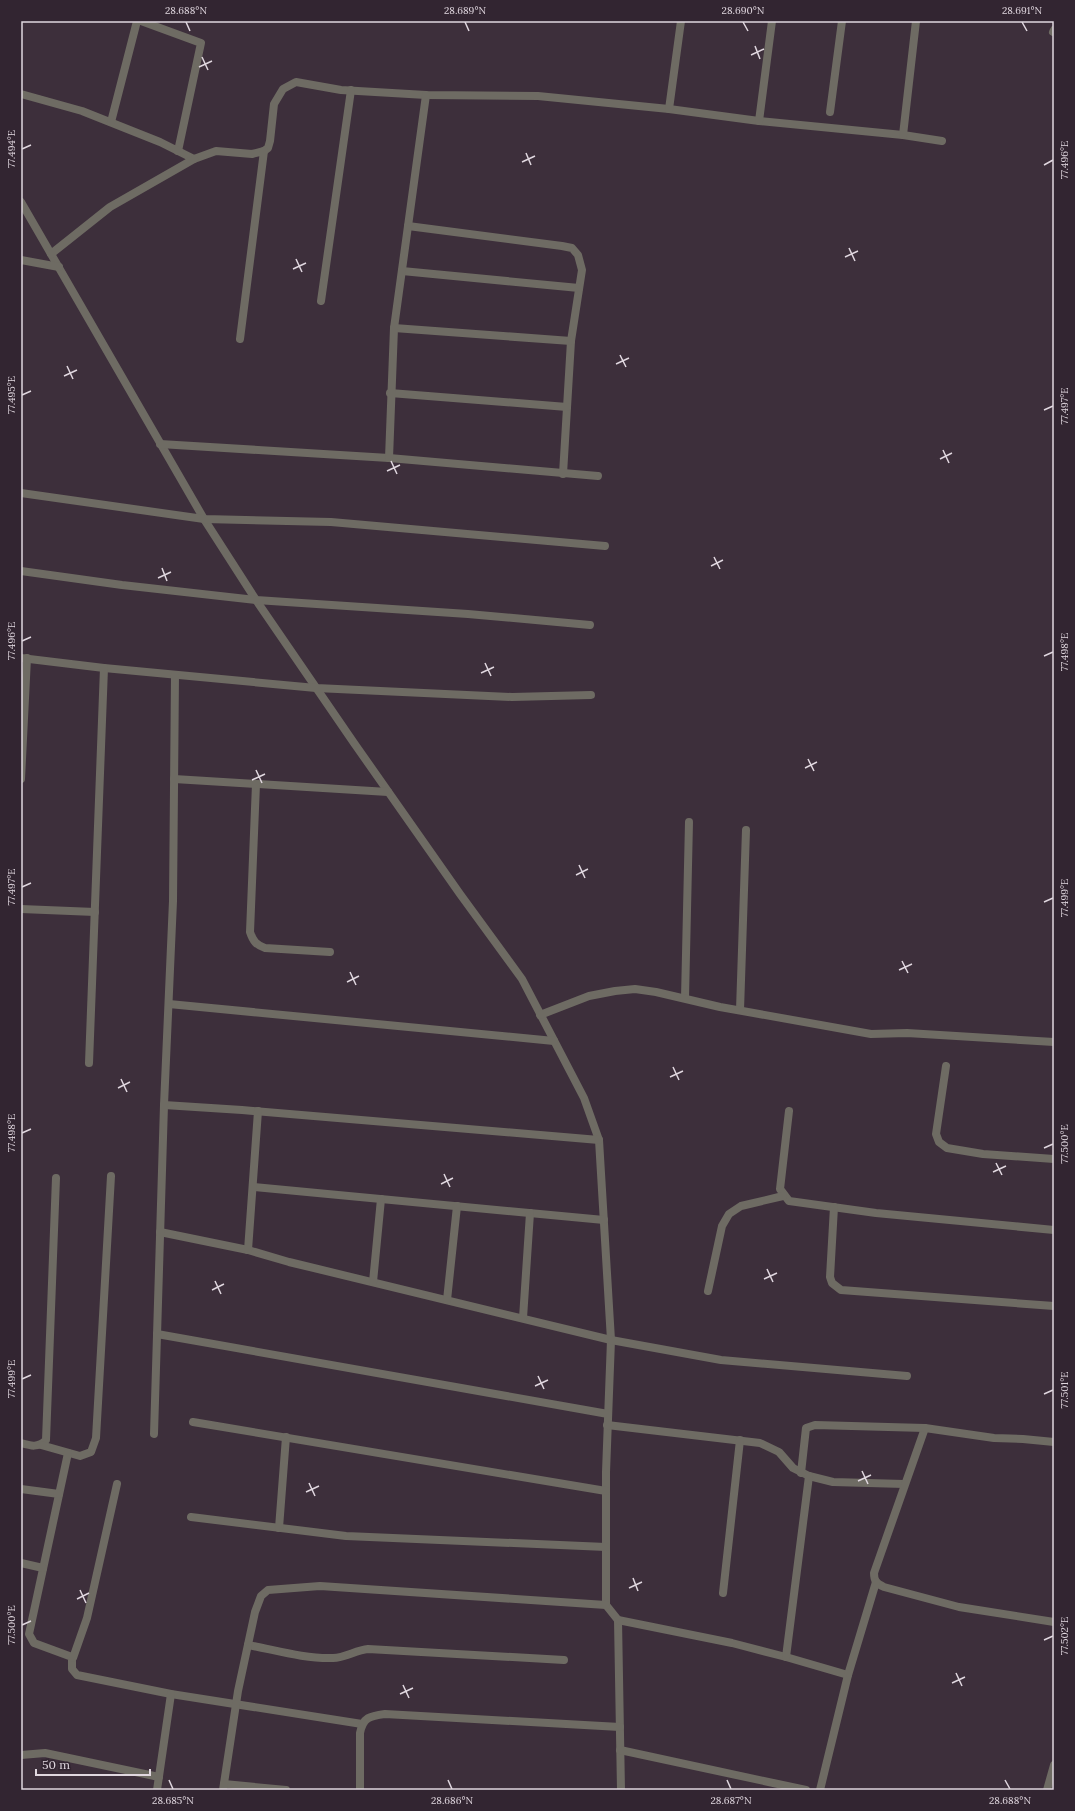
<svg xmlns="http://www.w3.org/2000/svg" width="1075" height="1811" font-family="Lora,serif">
  <rect width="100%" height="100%" fill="#3d2f3b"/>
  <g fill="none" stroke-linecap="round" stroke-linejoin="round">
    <!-- minor -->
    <g stroke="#6e6b63" stroke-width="8">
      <polyline points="141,21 201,43 178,151"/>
      <polyline points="1053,32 1054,30"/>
      <polyline points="21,94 82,111 160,142 194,159 216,151 252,154 264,151 268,148 270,141 274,104 283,89 296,82 341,90 426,95 538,96 669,109 759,121 903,135 942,141"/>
      <polyline points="669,109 681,21"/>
      <polyline points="830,112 842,21"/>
      <polyline points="759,121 772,21"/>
      <polyline points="111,122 137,21"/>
      <polyline points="903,135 916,21"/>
      <polyline points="21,202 204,519 256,600 354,743 460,894 522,979 584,1098 599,1140 611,1340 606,1472 606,1605 618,1620 621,1790"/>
      <polyline points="408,226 562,246 572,248 578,255 582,270 571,341 563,474"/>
      <polyline points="51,254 110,207 194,159"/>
      <polyline points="21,260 59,267"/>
      <polyline points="402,271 579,288"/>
      <polyline points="321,301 351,90"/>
      <polyline points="394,328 571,341"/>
      <polyline points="240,339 264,151"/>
      <polyline points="390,393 567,407"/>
      <polyline points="160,444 389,458 598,476"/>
      <polyline points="389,458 394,328 426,95"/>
      <polyline points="21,493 204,519 331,522 605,546"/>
      <polyline points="21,571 122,585 256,600 468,614 590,625"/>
      <polyline points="21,658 104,668 316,688 512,697 591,695"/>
      <polyline points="21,779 27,658"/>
      <polyline points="174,779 388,792"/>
      <path d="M256,784L250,932C253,941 256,945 265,948L330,952"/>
      <polyline points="21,909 95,912"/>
      <polyline points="685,998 689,822"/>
      <polyline points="169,1004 554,1041"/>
      <polyline points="740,1010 746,830"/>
      <polyline points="540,1015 589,996 615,991 635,989 656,992 720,1007 871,1034 907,1033 1054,1042"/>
      <polyline points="89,1063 104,668"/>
      <polyline points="946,1066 936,1134 939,1142 947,1148 983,1154 1054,1159"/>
      <polyline points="164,1105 242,1110 599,1140"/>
      <polyline points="789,1111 780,1189 789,1201 876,1213 1054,1230"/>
      <polyline points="253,1187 604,1220"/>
      <polyline points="834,1207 830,1277 832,1283 841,1290 1054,1306"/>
      <polyline points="160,1232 248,1250 289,1262 611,1340 721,1360 907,1376"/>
      <polyline points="248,1250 258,1111"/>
      <polyline points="373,1282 381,1199"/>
      <polyline points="708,1291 722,1226 729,1214 741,1206 783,1196"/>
      <polyline points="447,1300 457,1206"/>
      <polyline points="523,1318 530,1213"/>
      <polyline points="157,1334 608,1414"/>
      <polyline points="193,1422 606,1491"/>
      <polyline points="607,1425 760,1443 779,1452 793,1468 809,1476 833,1482 904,1484"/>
      <path d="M925,1428L874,1573C874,1581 876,1583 884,1587L959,1607L1054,1622"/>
      <polyline points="154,1434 164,1105 173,901 175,675"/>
      <path d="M21,1443C31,1446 38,1448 46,1440L56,1178"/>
      <polyline points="41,1445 80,1456 91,1452 96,1438 111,1176"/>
      <polyline points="68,1453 29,1634 34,1643 72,1657 72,1669 77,1675 171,1694 362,1724"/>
      <polyline points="801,1473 806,1428 815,1425 925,1428 994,1438 1023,1439 1054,1442"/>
      <polyline points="21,1489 59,1494"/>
      <polyline points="191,1517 346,1536 606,1547"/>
      <polyline points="279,1528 286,1437"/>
      <polyline points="21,1563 43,1568"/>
      <polyline points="723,1593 740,1440"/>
      <polyline points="618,1620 732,1643 786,1657 848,1675"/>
      <path d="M248,1645C275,1650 305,1659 333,1658C345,1658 356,1650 368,1649L564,1660"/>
      <polyline points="786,1657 809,1476"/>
      <polyline points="73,1658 87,1618 117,1484"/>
      <polyline points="620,1750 806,1790"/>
      <polyline points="21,1755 45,1753 159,1777"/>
      <polyline points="224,1784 286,1790"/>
      <polyline points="157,1790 171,1694"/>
      <polyline points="223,1790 238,1691 255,1612 261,1596 268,1590 320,1586 606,1605"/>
      <path d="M360,1790V1733C363,1717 370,1716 385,1714L620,1727"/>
      <polyline points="820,1790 848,1675 876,1582"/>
      <polyline points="1047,1790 1054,1765"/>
    </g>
  </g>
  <!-- ticks -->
  <path fill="none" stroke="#e0d7df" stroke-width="1.5" d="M186,22L190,31M465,22L469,31M743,22L748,31M1022,22L1027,31M755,46L760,59M751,55L764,49M202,57L208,70M199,67L212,61M22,149L31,145M526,153L531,165M522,162L535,156M1044,165L1053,160M849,248L855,261M845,257L858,251M296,259L302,272M293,269L306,263M620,355L626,367M616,364L629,358M67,366L73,379M64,376L77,370M22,395L31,391M1044,410L1053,406M943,450L949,463M940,459L952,453M391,461L397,474M387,471L400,465M714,557L720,569M711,566L723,560M162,568L167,581M158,578L171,572M22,641L31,637M1044,656L1053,652M485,663L491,676M481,673L494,667M808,759L814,771M805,768L817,762M256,770L262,783M252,780L265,774M579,865L585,878M576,875L588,869M22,887L31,883M1044,902L1053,898M902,961L908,973M899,970L912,964M350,972L356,985M347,982L359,976M673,1067L679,1080M670,1077L683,1071M121,1079L127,1092M118,1088L130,1082M22,1133L31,1129M1044,1148L1053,1144M996,1163L1002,1175M993,1172L1006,1166M444,1174L450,1187M441,1184L453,1178M767,1269L773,1282M764,1279L777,1273M215,1281L221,1294M212,1290L224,1284M538,1376L544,1389M22,1379L31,1375M535,1386L548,1380M1044,1394L1053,1390M862,1471L868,1484M858,1481L871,1475M309,1483L315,1496M306,1492L319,1486M633,1578L638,1591M629,1588L642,1582M80,1590L86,1603M77,1599L89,1593M22,1625L31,1621M1044,1640L1053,1636M956,1673L962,1686M952,1683L965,1677M403,1685L409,1698M400,1694L413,1688M169,1780L173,1789M448,1780L452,1789M727,1780L731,1789M1005,1780L1010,1789"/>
  <!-- border -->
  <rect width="1075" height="1811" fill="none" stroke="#322531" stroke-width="44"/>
  <!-- scale -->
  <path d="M36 1769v6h114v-6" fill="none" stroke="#e0d7df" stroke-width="2"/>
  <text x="42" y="1769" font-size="12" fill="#e0d7df" stroke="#322531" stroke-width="3" paint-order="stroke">50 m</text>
  <rect x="22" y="22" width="1031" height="1767" fill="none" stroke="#e0d7df" stroke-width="1.5"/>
  <g font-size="10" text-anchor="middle" fill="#e0d7df">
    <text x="186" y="14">28.688°N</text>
    <text x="465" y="14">28.689°N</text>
    <text x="743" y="14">28.690°N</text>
    <text x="1022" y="14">28.691°N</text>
    <text transform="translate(11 149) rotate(-90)" y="4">77.494°E</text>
    <text transform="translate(1064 160) rotate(-90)" y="4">77.496°E</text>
    <text transform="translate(11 395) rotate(-90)" y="4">77.495°E</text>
    <text transform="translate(1064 406) rotate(-90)" y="4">77.497°E</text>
    <text transform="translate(11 641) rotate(-90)" y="4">77.496°E</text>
    <text transform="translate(1064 652) rotate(-90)" y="4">77.498°E</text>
    <text transform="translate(11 887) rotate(-90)" y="4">77.497°E</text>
    <text transform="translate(1064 898) rotate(-90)" y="4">77.499°E</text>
    <text transform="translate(11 1133) rotate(-90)" y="4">77.498°E</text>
    <text transform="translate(1064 1144) rotate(-90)" y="4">77.500°E</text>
    <text transform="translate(11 1379) rotate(-90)" y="4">77.499°E</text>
    <text transform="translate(1064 1390) rotate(-90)" y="4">77.501°E</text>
    <text transform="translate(11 1625) rotate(-90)" y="4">77.500°E</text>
    <text transform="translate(1064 1636) rotate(-90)" y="4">77.502°E</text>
    <text x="173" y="1804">28.685°N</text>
    <text x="452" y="1804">28.686°N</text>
    <text x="731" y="1804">28.687°N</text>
    <text x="1010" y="1804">28.688°N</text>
  </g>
</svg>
